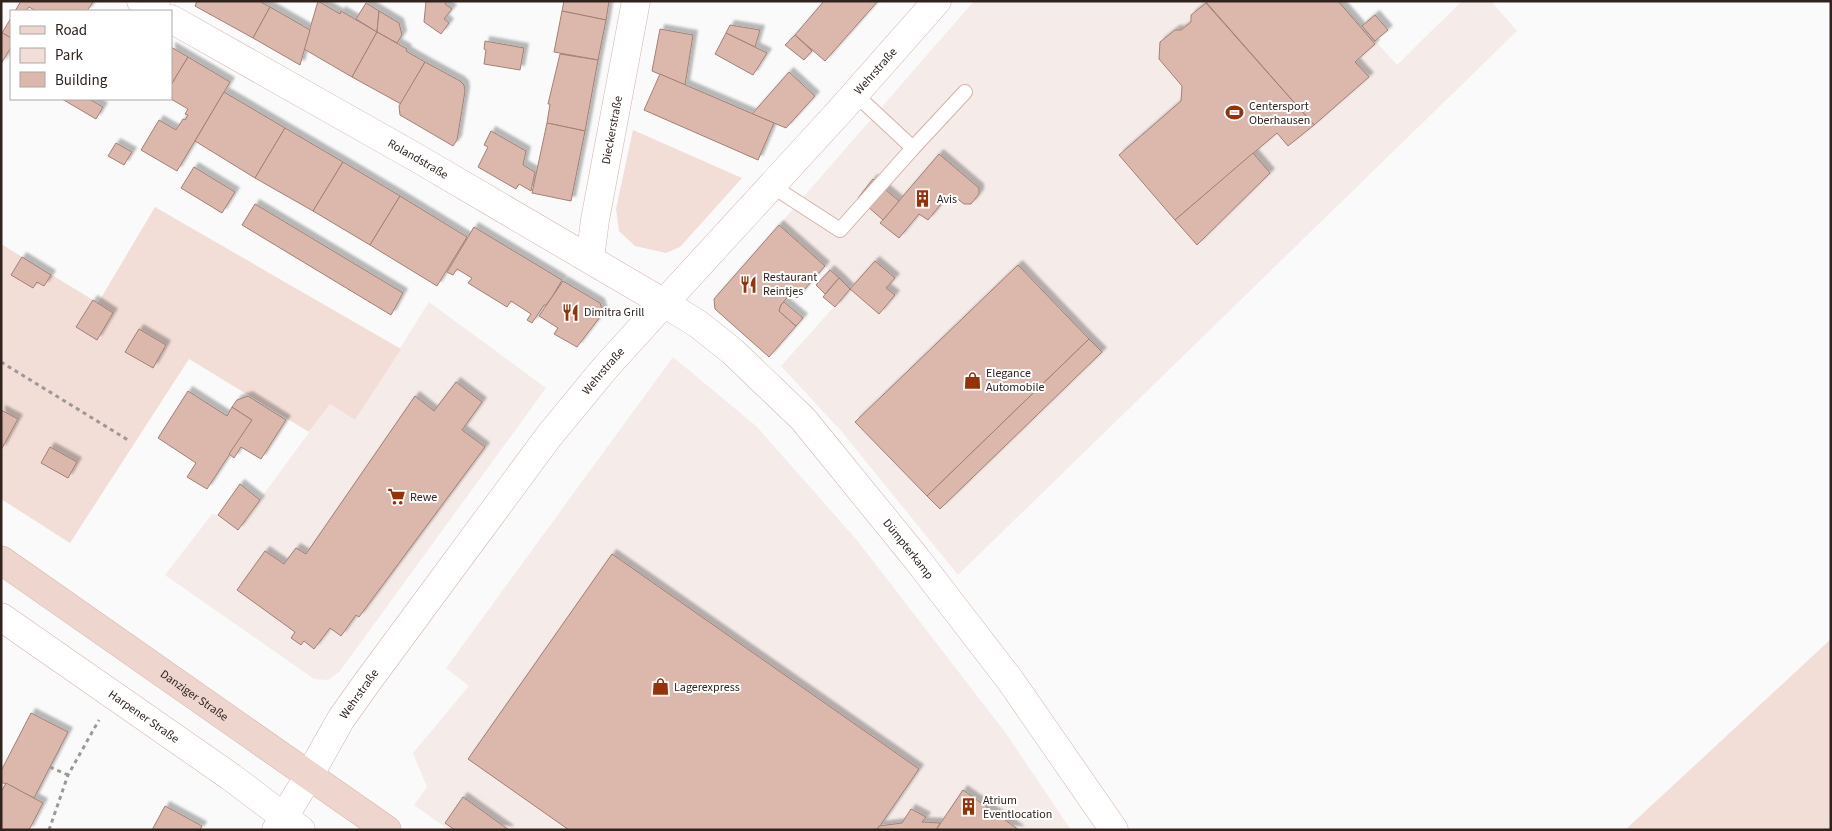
<svg xmlns="http://www.w3.org/2000/svg" width="1832" height="831" font-family="'Source Sans 3',sans-serif">
  <defs>
    <filter id="shadow"><feDropShadow dx="4.5" dy="-4.5" stdDeviation="1" flood-color="#0004"/></filter>
  </defs>
  <rect width="100%" height="100%" fill="#fafafa"/>
  <!-- built -->
  <g fill="#f5ebe8">
    <polygon points="974,1 1340,1 1397,65 1462,1 1491,1 1517,31 958,575 842,432 781,366 850,289 779,225"/>
    <polygon points="429,302 546,388 340,671 328,680 314,679 165,575 212,514 218,515 238,529 330,404 355,420"/>
    <polygon points="673,357 756,426 856,539 1005,732 1071,830 449,830 414,805 427,787 413,753 469,686 446,668"/>
  </g>
  <!-- green -->
  <g fill="#f3ddd7">
    <polygon points="633,130 742,178 680,247 666,253 635,246 619,231 616,209"/>
    <polygon points="155,207 401,349 355,420 330,404 309,432 189,359 70,543 1,499 1,244 98,303"/>
    <polygon points="1831,639 1831,830 1625,830"/>
  </g>
  <!-- building -->
  <g fill="#dcb7ac" stroke="#a28075" filter="url(#shadow)">
    <polygon points="21,1 92,1 93,2 87,11 36,11 29,7 26,11 15,11"/>
    <polygon points="197,1 259,1 270,7 253,38 195,6"/>
    <polygon points="318,1 340,14 341,11 377,32 352,77 304,49"/>
    <polygon points="426,1 447,1 445,4 452,9 444,19 449,23 441,34 424,22"/>
    <polygon points="564,1 609,1 606,20 562,11"/>
    <polygon points="824,1 878,1 825,61 795,35"/>
    <polygon points="1205,1 1338,1 1375,44 1355,62 1369,77 1314,125"/>
    <polygon points="366,3 379,11 377,32 356,19"/>
    <polygon points="1206,3 1314,125 1288,146 1277,133 1175,220 1119,155 1181,101 1182,86 1159,59 1160,42 1175,30 1181,30 1191,22 1191,15"/>
    <polygon points="270,7 310,30 300,65 253,38"/>
    <polygon points="379,11 399,23 402,35 397,43 377,32"/>
    <polygon points="562,11 606,20 598,60 554,52"/>
    <polygon points="1375,15 1388,30 1375,41 1362,26"/>
    <polygon points="11,18 11,38 2,33"/>
    <polygon points="730,25 760,30 755,47 726,33"/>
    <polygon points="660,29 693,35 685,85 652,71"/>
    <polygon points="1,32 11,38 11,47 1,64"/>
    <polygon points="377,32 407,49 406,51 425,62 401,104 352,77"/>
    <polygon points="726,33 767,53 753,75 715,54"/>
    <polygon points="795,35 812,51 804,60 785,45"/>
    <polygon points="485,41 524,48 520,70 484,64 486,50 484,49"/>
    <polygon points="171,47 188,57 171,85"/>
    <polygon points="560,54 598,60 585,131 547,123 550,104 548,104"/>
    <polygon points="188,57 230,82 177,171 141,150 159,120 176,130 183,119 185,120 188,115 185,114 188,109 171,99 171,85"/>
    <polygon points="425,62 460,81 464,85 465,91 457,140 453,146 400,115 399,106"/>
    <polygon points="789,72 815,96 786,128 752,114"/>
    <polygon points="660,74 774,123 758,160 644,110"/>
    <polygon points="224,92 285,128 255,178 195,141"/>
    <polygon points="62,99 89,99 103,107 96,119"/>
    <polygon points="547,123 585,131 571,201 532,193"/>
    <polygon points="285,128 343,162 313,211 255,178"/>
    <polygon points="491,131 526,151 523,165 535,172 531,191 519,184 516,189 478,167 488,147 484,145"/>
    <polygon points="116,143 132,152 124,165 108,156"/>
    <polygon points="1253,153 1270,173 1197,245 1175,220"/>
    <polygon points="939,154 979,188 979,194 971,204 964,204 950,193 928,220 919,214 899,238 880,223"/>
    <polygon points="343,162 400,196 370,245 313,211"/>
    <polygon points="194,167 235,192 222,213 181,188"/>
    <polygon points="873,179 899,201 883,220 858,198"/>
    <polygon points="400,196 467,237 437,286 370,245"/>
    <polygon points="255,204 403,293 391,315 242,225"/>
    <polygon points="779,225 825,266 797,298 791,293 781,305 779,311 796,326 769,357 715,309 714,299"/>
    <polygon points="474,227 562,280 552,297 546,305 544,305 532,323 527,320 531,314 511,301 507,307 468,283 472,278 457,269 453,275 447,272"/>
    <polygon points="22,257 51,275 44,286 37,282 33,288 11,275"/>
    <polygon points="875,261 895,278 886,288 895,295 879,314 850,289"/>
    <polygon points="1018,265 1089,339 927,496 855,422"/>
    <polygon points="830,270 839,278 825,294 816,285"/>
    <polygon points="839,278 850,289 835,307 823,297"/>
    <polygon points="563,281 600,303 603,313 577,347 554,334 558,328 539,316"/>
    <polygon points="93,300 113,313 97,340 76,327"/>
    <polygon points="784,302 803,318 796,326 779,311 781,305"/>
    <polygon points="139,329 166,345 153,368 125,352"/>
    <polygon points="1089,339 1102,352 940,509 927,496"/>
    <polygon points="456,382 482,402 462,430 485,447 359,617 356,615 341,636 330,628 314,649 304,641 301,645 291,638 295,632 237,590 265,551 284,564 296,548 306,554 415,396 434,411"/>
    <polygon points="188,391 227,416 232,407 252,420 207,489 187,477 196,463 158,438"/>
    <polygon points="248,396 286,420 261,459 241,447 234,458 229,454 252,420 232,407 237,400"/>
    <polygon points="1,410 18,419 1,450"/>
    <polygon points="50,447 77,462 68,478 41,463"/>
    <polygon points="240,484 260,500 238,530 218,515"/>
    <polygon points="612,554 919,769 877,830 569,830 468,759"/>
    <polygon points="31,713 68,732 34,798 1,782 1,771"/>
    <polygon points="6,783 43,803 29,830 1,830 1,792"/>
    <polygon points="963,790 1019,830 936,830"/>
    <polygon points="463,797 509,830 455,830 445,823"/>
    <polygon points="165,806 202,826 200,830 152,830"/>
    <polygon points="911,809 926,817 922,822 940,823 936,830 877,830 879,826 902,823"/>
  </g>
  <g fill="none" stroke-linecap="round" stroke-linejoin="round">
    <defs>
      <g id="service">
        <polyline points="855,94 913,148 965,92"/>
        <polyline points="772,186 840,230 913,148"/>
      </g>
      <g id="minor">
        <polyline points="141,1 158,11"/>
        <path id="s1" d="M171,19L417,158L664,303L698,324L732,351L803,419L916,558L1010,680L1114,830"/>
        <path id="s2" d="M590,259L595,220L636,1"/>
        <path id="s3" d="M1,617L231,777L301,830"/>
        <polyline points="276,830 310,774"/>
      </g>
      <g id="tertiary">
        <path id="s4" d="M310,774L341,719L368,681L549,436L605,368L664,303L840,111L937,1"/>
      </g>
      <g id="secondary">
        <path id="s5" d="M1,560L387,830"/>
      </g>
    </defs>
    <!-- service casing -->
    <use href="#service" stroke="#d7b2a7" stroke-width="16"/>
    <!-- minor casing -->
    <use href="#minor" stroke="#d7b2a7" stroke-width="29"/>
    <!-- tertiary casing -->
    <use href="#tertiary" stroke="#d7b2a7" stroke-width="29"/>
    <!-- secondary casing -->
    <use href="#secondary" stroke="#d7b2a7" stroke-width="29"/>
    <!-- path -->
    <g stroke="#9d9795" stroke-width="3" stroke-dasharray="4 4" stroke-linecap="butt">
      <polyline points="1,362 128,440"/>
      <polyline points="50,767 68,775"/>
      <polyline points="49,830 68,775 99,720"/>
    </g>
    <!-- service -->
    <use href="#service" stroke="#fff" stroke-width="14"/>
    <!-- minor -->
    <use href="#minor" stroke="#fff" stroke-width="28"/>
    <!-- tertiary -->
    <use href="#tertiary" stroke="#fff" stroke-width="28"/>
    <!-- secondary -->
    <use href="#secondary" stroke="#eed6cf" stroke-width="28"/>
  </g>
  <!-- icons -->
  <defs>
    <symbol id="stadium-bare" viewBox="-9 -9 18 18"><path d="M0-5a6.5 5 0 1 0 0 10a6.5 5 0 1 0 0-10ZM-3.5-1.8h7v3.6h-7Z" fill="#973108" stroke="#fff" stroke-width="2.5" paint-order="stroke"/></symbol>
    <symbol id="building-bare" viewBox="-9 -9 18 18"><path d="M-4-6H4V6H1V3H-1V6H-4ZM-2.5-4.3h1.7v1.8h-1.7ZM.8-4.3h1.7v1.8H.8ZM-2.5-1h1.7V.8h-1.7ZM.8-1h1.7V.8H.8Z" fill="#973108" stroke="#fff" stroke-width="2.5" paint-order="stroke"/></symbol>
    <symbol id="restaurant-bare" viewBox="-9 -9 18 18"><path d="M-5-6h1v4h1v-4h1v4h1v-4h1v5L-1.5 .5V6h-2V.5L-5-1ZM5-6V6H3V1.5H1.5Q1.5-4 5-6Z" fill="#973108" stroke="#fff" stroke-width="2.5" paint-order="stroke"/></symbol>
    <symbol id="shop-bare" viewBox="-9 -9 18 18"><path d="M-5-2.5h2.3a2.7 3.5 0 0 1 5.4 0H5L5.5 6h-11ZM-1.5-2.5h3a1.5 2.3 0 0 0-3 0Z" fill="#973108" stroke="#fff" stroke-width="2.5" paint-order="stroke"/></symbol>
    <symbol id="supermarket-bare" viewBox="-9 -9 18 18"><path d="M-6-5.5h2.5l.6 2H6L4.5 2H-2.5L-4.4-4H-6ZM-1.5 3.2a1.3 1.3 0 1 0 .1 0ZM3 3.2a1.3 1.3 0 1 0 .1 0Z" fill="#973108" stroke="#fff" stroke-width="2.5" paint-order="stroke"/></symbol>
  </defs>
  <g fill-rule="evenodd">
    <use href="#stadium-bare" x="1222" y="100" width="25" height="25"/>
    <use href="#building-bare" x="910" y="186" width="25" height="25"/>
    <use href="#restaurant-bare" x="736" y="272" width="25" height="25"/>
    <use href="#restaurant-bare" x="558" y="300" width="25" height="25"/>
    <use href="#shop-bare" x="960" y="368" width="25" height="25"/>
    <use href="#supermarket-bare" x="384" y="484" width="25" height="25"/>
    <use href="#shop-bare" x="648" y="674" width="25" height="25"/>
    <use href="#building-bare" x="956" y="794" width="25" height="25"/>
  </g>
  <g text-anchor="middle" stroke-width="4" stroke-linejoin="round" paint-order="stroke">
    <!-- street labels -->
    <g font-size="12" fill="#30231e" stroke="#fff">
      <text dy="4" stroke="none"><textPath href="#s4" startOffset="904">Wehrstraße</textPath></text>
      <text dy="4" stroke="none"><textPath href="#s2" startOffset="131">Dieckerstraße</textPath></text>
      <text dy="4" stroke="none"><textPath href="#s1" startOffset="284">Rolandstraße</textPath></text>
      <text dy="4" stroke="none"><textPath href="#s4" startOffset="499">Wehrstraße</textPath></text>
      <text dy="4" stroke="none"><textPath href="#s1" startOffset="918">Dümpterkamp</textPath></text>
      <text dy="4" stroke="none"><textPath href="#s5" startOffset="236">Danziger Straße</textPath></text>
      <text dy="4" stroke="none"><textPath href="#s4" startOffset="94">Wehrstraße</textPath></text>
      <text dy="4" stroke="none"><textPath href="#s3" startOffset="174">Harpener Straße</textPath></text>
    </g>
    <!-- poi labels -->
    <g font-size="12" fill="#30231e" stroke="#fff" text-anchor="start">
      <text x="1249" y="110">Centersport<tspan x="1249" dy="14">Oberhausen</tspan></text>
      <text x="937" y="203">Avis</text>
      <text x="763" y="281">Restaurant<tspan x="763" dy="14">Reintjes</tspan></text>
      <text x="584" y="316">Dimitra Grill</text>
      <text x="986" y="377">Elegance<tspan x="986" dy="14">Automobile</tspan></text>
      <text x="410" y="501">Rewe</text>
      <text x="674" y="691">Lagerexpress</text>
      <text x="983" y="804">Atrium<tspan x="983" dy="14">Eventlocation</tspan></text>
    </g>
  </g>
  <!-- border -->
  <rect width="1832" height="831" fill="none" stroke="#30231e" stroke-width="5"/>
  <!-- legend -->
  <rect x="10" y="10" width="162" height="90" fill="#ffffff" stroke="#aca7a5"/>
  <rect x="20" y="26" width="25" height="8" fill="#eed6cf" stroke="#aca7a5"/>
  <text x="55" y="35" font-size="15" fill="#30231e">Road</text>
  <rect x="20" y="48" width="25" height="15" fill="#f3ddd7" stroke="#aca7a5"/>
  <text x="55" y="60" font-size="15" fill="#30231e">Park</text>
  <rect x="20" y="72" width="25" height="15" fill="#dcb7ac" stroke="#aca7a5"/>
  <text x="55" y="85" font-size="15" fill="#30231e">Building</text>
</svg>
